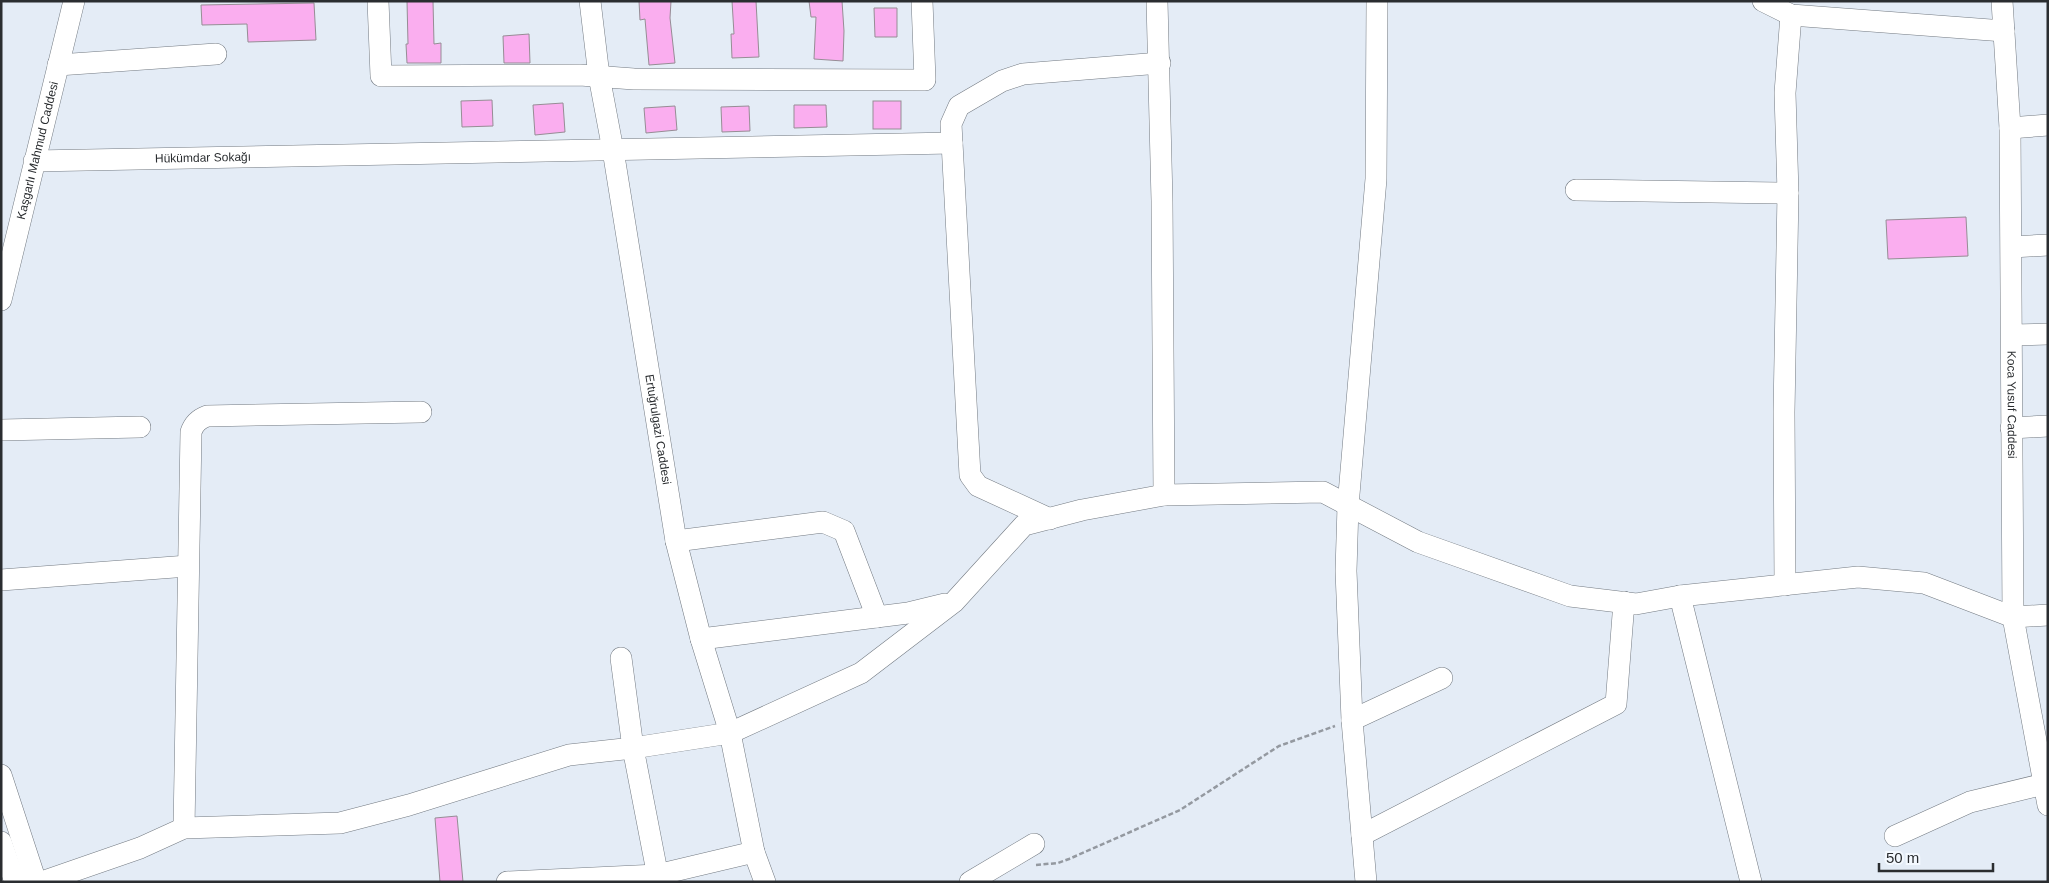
<svg xmlns="http://www.w3.org/2000/svg" width="2049" height="883" font-family="Arial,sans-serif">
  <rect width="100%" height="100%" fill="#e4ecf6"/>
  <!-- building -->
  <g fill="#faaeef" stroke="#968d95">
    <polygon points="407,1 433,1 434,44 441,43 441,63 407,63 406,44 408,44"/>
    <polygon points="639,1 671,1 670,18 675,63 649,65 645,19 640,20"/>
    <polygon points="732,1 756,1 759,57 732,58 731,34 734,34"/>
    <polygon points="809,1 842,1 844,31 843,61 814,59 816,17 811,17"/>
    <polygon points="314,3 316,40 248,42 247,24 202,25 201,5"/>
    <polygon points="874,8 897,8 897,37 875,37"/>
    <polygon points="529,34 530,63 504,63 503,36"/>
    <polygon points="492,100 493,126 462,127 461,101"/>
    <rect x="873" y="101" width="28" height="28"/>
    <polygon points="563,103 565,132 535,135 533,105"/>
    <polygon points="794,105 826,105 827,127 794,128"/>
    <polygon points="675,106 677,130 646,133 644,108"/>
    <polygon points="749,106 750,131 722,132 721,107"/>
    <polygon points="1966,217 1968,256 1888,259 1886,220"/>
    <polygon points="457,816 463,882 440,882 435,818"/>
  </g>
  <g fill="none" stroke-linecap="round" stroke-linejoin="round">
    <defs>
      <g id="minor">
        <polyline points="378,1 381,76 580,75 634,79 925,80 922,1"/>
        <path id="s1" d="M590,1L599,76L613,150L676,541L701,639L730,733L754,852"/>
        <polyline points="1157,1 1162,201 1164,495"/>
        <polyline points="1763,1 1791,15 2004,31"/>
        <path id="s2" d="M2002,1L2010,128L2013,617L2048,805"/>
        <polyline points="58,65 216,54"/>
        <polyline points="2010,128 2048,125"/>
        <path id="s3" d="M34,161L952,143"/>
        <polyline points="1576,190 1788,193"/>
        <polyline points="2012,247 2048,245"/>
        <path id="s4" d="M1,300L74,1"/>
        <polyline points="2013,335 2048,334"/>
        <polyline points="2011,428 2048,426"/>
        <polyline points="1,430 140,427"/>
        <polyline points="1050,519 978,486 970,475 951,124 959,106 1002,81 1023,74 1160,63"/>
        <polyline points="676,541 823,522 844,531 877,617"/>
        <polyline points="1,580 188,566"/>
        <polyline points="1785,585 1784,412 1788,193 1785,93 1791,15"/>
        <polyline points="1680,596 1751,882"/>
        <polyline points="701,639 908,613 945,604"/>
        <polyline points="621,658 633,748 659,882"/>
        <polyline points="1352,720 1442,678"/>
        <polyline points="1,775 36,882"/>
        <path d="M184,828L191,432C194,423 199,419 207,416L421,412"/>
        <polyline points="1362,835 1616,704 1624,602"/>
        <polyline points="1895,836 1970,802 2044,784"/>
        <polyline points="1,842 15,882"/>
        <polyline points="42,882 140,848 184,828 340,823 409,805 569,755 633,748 730,733 861,673 954,602 1024,525 1082,510 1164,495 1323,492 1418,542 1570,596 1636,604 1680,596 1858,577 1924,583 2013,617 2048,615"/>
        <polyline points="507,882 657,875 754,852 765,882"/>
        <polyline points="970,882 1034,844"/>
        <polyline points="1366,882 1352,720 1346,571 1348,506 1376,179 1377,1"/>
      </g>
    </defs>
    <!-- minor casing -->
    <use href="#minor" stroke="#737a82" stroke-width="22"/>
    <!-- path -->
    <polyline stroke="#9499a0" stroke-width="2.5" stroke-dasharray="5 2.5" stroke-linecap="butt" points="1036,865 1058,863 1069,859 1180,810 1279,746 1335,726"/>
    <!-- minor -->
    <use href="#minor" stroke="#fff" stroke-width="21"/>
  </g>
  <g text-anchor="middle" stroke-width="4.5" stroke-linejoin="round" paint-order="stroke">
    <!-- street labels -->
    <g font-size="12" fill="#2a2d30" stroke="#f4f9ff">
      <text dy="4" stroke="none"><textPath href="#s4" startOffset="154">Kaşgarlı Mahmud Caddesi</textPath></text>
      <text dy="4" stroke="none"><textPath href="#s3" startOffset="169">Hükümdar Sokağı</textPath></text>
      <text dy="4" stroke="none"><textPath href="#s2" startOffset="404">Koca Yusuf Caddesi</textPath></text>
      <text dy="4" stroke="none"><textPath href="#s1" startOffset="434">Ertuğrulgazi Caddesi</textPath></text>
    </g>
  </g>
  <!-- border -->
  <rect width="2049" height="883" fill="none" stroke="#2a2d30" stroke-width="5"/>
  <!-- scale -->
  <path d="M1879 863v8h114v-8" fill="none" stroke="#2a2d30" stroke-width="2.5"/>
  <text x="1886" y="863" font-size="15" fill="#2a2d30" stroke="#f4f9ff" stroke-width="4" paint-order="stroke">50 m</text>
</svg>
